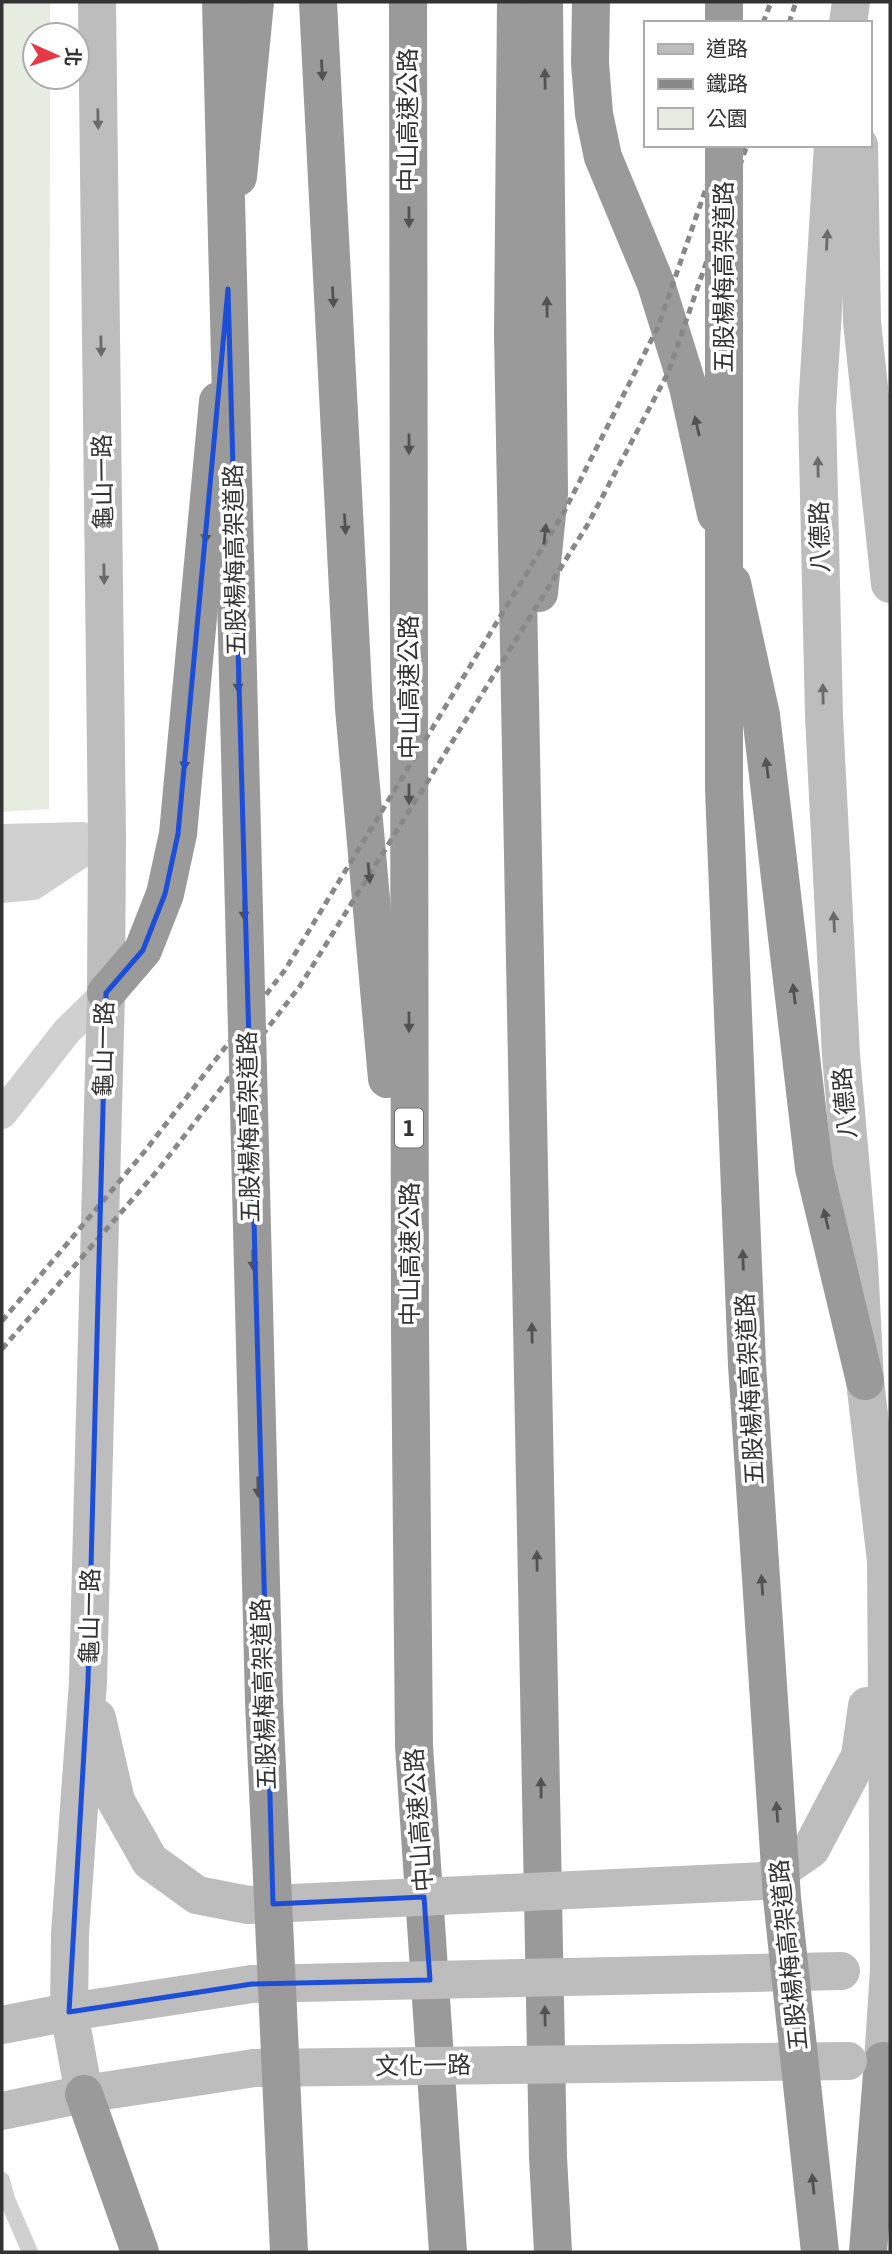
<svg xmlns="http://www.w3.org/2000/svg" width="892" height="2254" font-family="'Asap Condensed','Noto Sans TC',sans-serif">
  <rect width="100%" height="100%" fill="#fff"/>
  <!-- green -->
  <polygon fill="#e6ecdf" points="2,2 50,2 50,35 35,35 35,77 50,77 49,809 2,812"/>
  <g fill="none" stroke-linecap="round" stroke-linejoin="round">
    <!-- lane -->
    <polyline stroke="#d0d0d0" stroke-width="16" points="2,2180 7,2199 30,2252"/>
    <!-- street -->
    <g stroke="#d0d0d0" stroke-width="30">
      <polyline points="2,839 82,837"/>
      <polyline points="2,864 36,862 67,851"/>
      <polyline points="2,888 33,885 107,836"/>
      <polyline points="2,1114 67,1031 106,993"/>
    </g>
    <!-- secondary -->
    <g stroke="#bdbdbd" stroke-width="38">
      <polyline points="848,23 851,2"/>
      <polyline points="833,145 817,409 824,716 841,1055 859,1262 865,1381 886,1561 889,1971 883,2061"/>
      <polyline points="859,145 862,322 890,584"/>
      <polyline points="97,1718 116,1801 150,1861 197,1895 248,1905"/>
      <polyline points="765,1881 811,1849 860,1756 867,1706"/>
      <polyline points="2,2025 69,2012 252,1984"/>
      <polyline points="84,2094 69,2012 70,1934 88,1682 106,993 107,836 97,2"/>
      <polyline points="2,2111 84,2094 254,2068"/>
    </g>
    <!-- highway -->
    <g stroke="#9a9a9a" stroke-width="38">
      <polyline points="318,2 354,708 387,1079"/>
      <polyline points="408,2 410,1330 414,1746 448,2252"/>
      <polyline points="516,2 513,335 548,2157 553,2252"/>
      <polyline points="591,2 590,63 594,114 603,157 656,284 688,387 716,514"/>
      <polyline points="724,23 724,2"/>
      <polyline points="238,177 255,2"/>
      <polyline points="732,583 761,715 814,1168 865,1381"/>
      <polyline points="539,593 549,494 544,2"/>
      <polyline points="106,993 143,950 165,894 178,834 218,401"/>
      <polyline points="84,2094 140,2252"/>
      <polyline points="868,2252 883,2061"/>
    </g>
    <!-- rail -->
    <g stroke="#888" stroke-width="5" stroke-dasharray="7 5" stroke-linecap="butt">
      <polyline points="763,23 771,2"/>
      <polyline points="789,23 796,2"/>
      <polyline points="2,1321 145,1151 285,970 564,512 658,327 721,145"/>
      <polyline points="2,1349 158,1170 300,986 588,524 668,373 747,145"/>
    </g>
    <!-- secondary-bridge -->
    <g stroke="#bdbdbd" stroke-width="38">
      <polyline points="248,1905 765,1881"/>
      <polyline points="252,1984 841,1971"/>
      <polyline points="254,2068 848,2061"/>
    </g>
    <!-- highway-bridge -->
    <g stroke="#9a9a9a" stroke-width="38">
      <polyline points="221,2 264,1702 289,2252"/>
      <polyline points="724,145 724,789 747,1365 782,1898 820,2252"/>
    </g>
  </g>
  <!-- one-way arrows -->
  <defs><path id="oneway-solid" d="M-6-.8H1V-3.2L6.5 0L1 3.2V.8H-6Z" transform="scale(1.75)"/></defs>
  <g fill="#525252">
    <use href="#oneway-solid" transform="translate(322 70) rotate(87)"/>
    <use href="#oneway-solid" transform="translate(545 79) rotate(-91)"/>
    <use href="#oneway-solid" transform="translate(409 217) rotate(90)"/>
    <use href="#oneway-solid" transform="translate(333 297) rotate(87)"/>
    <use href="#oneway-solid" transform="translate(547 307) rotate(-91)"/>
    <use href="#oneway-solid" transform="translate(697 426) rotate(-103)"/>
    <use href="#oneway-solid" transform="translate(409 444) rotate(90)"/>
    <use href="#oneway-solid" transform="translate(345 524) rotate(87)"/>
    <use href="#oneway-solid" transform="translate(206 533) rotate(95)"/>
    <use href="#oneway-solid" transform="translate(545 534) rotate(-84)"/>
    <use href="#oneway-solid" transform="translate(238 682) rotate(89)"/>
    <use href="#oneway-solid" transform="translate(185 760) rotate(95)"/>
    <use href="#oneway-solid" transform="translate(767 768) rotate(-97)"/>
    <use href="#oneway-solid" transform="translate(409 794) rotate(90)"/>
    <use href="#oneway-solid" transform="translate(369 873) rotate(85)"/>
    <use href="#oneway-solid" transform="translate(244 910) rotate(89)"/>
    <use href="#oneway-solid" transform="translate(794 994) rotate(-97)"/>
    <use href="#oneway-solid" transform="translate(409 1022) rotate(90)"/>
    <use href="#oneway-solid" transform="translate(826 1219) rotate(-103)"/>
    <use href="#oneway-solid" transform="translate(253 1260) rotate(89)"/>
    <use href="#oneway-solid" transform="translate(743 1260) rotate(-92)"/>
    <use href="#oneway-solid" transform="translate(532 1333) rotate(-91)"/>
    <use href="#oneway-solid" transform="translate(258 1487) rotate(89)"/>
    <use href="#oneway-solid" transform="translate(537 1561) rotate(-91)"/>
    <use href="#oneway-solid" transform="translate(762 1585) rotate(-94)"/>
    <use href="#oneway-solid" transform="translate(541 1788) rotate(-91)"/>
    <use href="#oneway-solid" transform="translate(777 1812) rotate(-94)"/>
    <use href="#oneway-solid" transform="translate(545 2016) rotate(-91)"/>
    <use href="#oneway-solid" transform="translate(813 2184) rotate(-96)"/>
  </g>
  <g fill="#6a6a6a">
    <use href="#oneway-solid" transform="translate(98 119) rotate(89)"/>
    <use href="#oneway-solid" transform="translate(827 240) rotate(-87)"/>
    <use href="#oneway-solid" transform="translate(101 346) rotate(89)"/>
    <use href="#oneway-solid" transform="translate(818 467) rotate(-91)"/>
    <use href="#oneway-solid" transform="translate(104 574) rotate(89)"/>
    <use href="#oneway-solid" transform="translate(823 694) rotate(-91)"/>
    <use href="#oneway-solid" transform="translate(834 922) rotate(-93)"/>
  </g>
  <!-- marked area -->
  <path fill="none" stroke="#1d4ed8" stroke-width="5" stroke-linejoin="round" d="M228,289L273,1904L424,1897L430,1980L252,1984L69,2012L88,1682L106,993L143,950L165,894L178,834Z"/>
  <g text-anchor="middle" stroke-width="7" stroke-linejoin="round" paint-order="stroke">
    <!-- shield labels -->
    <rect fill="#fff" stroke="#707070" stroke-width="2" x="395" y="1108.5" width="28" height="39" rx="5"/>
    <g font-size="23" font-weight="bold" fill="#333">
      <text x="409" y="1136">1</text>
    </g>
    <!-- street labels -->
    <g font-size="24" fill="#333" stroke="#fff">
      <text transform="translate(408 120) rotate(-90)" y="8">中山高速公路</text>
      <text transform="translate(724 277) rotate(-90)" y="8">五股楊梅高架道路</text>
      <text transform="translate(103 482) rotate(-91)" y="8">龜山一路</text>
      <text transform="translate(820 537) rotate(-91)" y="8">八德路</text>
      <text transform="translate(235 560) rotate(-91)" y="8">五股楊梅高架道路</text>
      <text transform="translate(409 687) rotate(-90)" y="8">中山高速公路</text>
      <text transform="translate(104 1049) rotate(-89)" y="8">龜山一路</text>
      <text transform="translate(845 1103) rotate(-95)" y="8">八德路</text>
      <text transform="translate(249 1127) rotate(-91)" y="8">五股楊梅高架道路</text>
      <text transform="translate(410 1254) rotate(-90)" y="8">中山高速公路</text>
      <text transform="translate(750 1389) rotate(-93)" y="8">五股楊梅高架道路</text>
      <text transform="translate(90 1616) rotate(-89)" y="8">龜山一路</text>
      <text transform="translate(264 1694) rotate(-92)" y="8">五股楊梅高架道路</text>
      <text transform="translate(419 1820) rotate(-94)" y="8">中山高速公路</text>
      <text transform="translate(789 1955) rotate(-96)" y="8">五股楊梅高架道路</text>
      <text transform="translate(423 2066) rotate(-1)" y="8">文化一路</text>
    </g>
  </g>
  <!-- border -->
  <rect width="892" height="2254" fill="none" stroke="#333333" stroke-width="7"/>
  <!-- legend -->
  <rect x="644" y="21" width="228" height="126" fill="#ffffff" stroke="#adadad" stroke-width="2"/>
  <rect x="658" y="44" width="35" height="10" fill="#bdbdbd" stroke="#adadad" stroke-width="2"/>
  <text x="706" y="56" font-size="21" fill="#333333">道路</text>
  <rect x="658" y="79" width="35" height="10" fill="#888888" stroke="#adadad" stroke-width="2"/>
  <text x="706" y="91" font-size="21" fill="#333333">鐵路</text>
  <rect x="658" y="108" width="35" height="21" fill="#e6ecdf" stroke="#adadad" stroke-width="2"/>
  <text x="706" y="126" font-size="21" fill="#333333">公園</text>
  <!-- north arrow -->
  <g transform="translate(56 56) rotate(93)"><circle r="33" fill="#ffffff" stroke="#adadad" stroke-width="2"/>
  <path d="M0-5L12 26L0 18L-12 26Z" fill="#e63946"/>
  <text y="-10" font-size="19" font-weight="bold" text-anchor="middle" fill="#333333">北</text>
  </g>
</svg>
